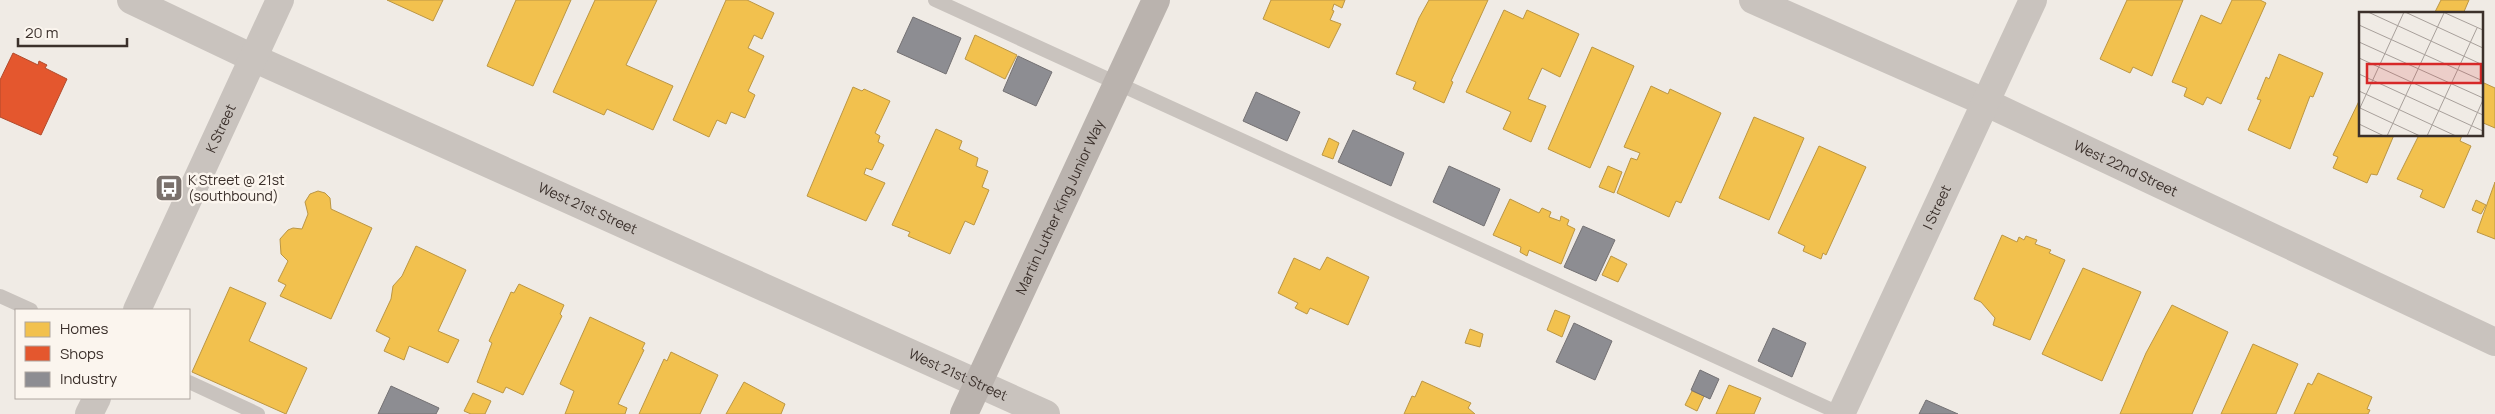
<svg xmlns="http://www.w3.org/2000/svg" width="2495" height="414" font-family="Manrope,sans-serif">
  <rect width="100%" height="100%" fill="#f0ebe5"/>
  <!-- homes -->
  <g fill="#f2c14e" stroke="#bb9644">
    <polygon points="387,0 443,0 433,21"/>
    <polygon points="516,0 571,0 533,86 487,66"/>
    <polygon points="595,0 657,0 626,65 673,86 653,130 607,109 604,115 553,92"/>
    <polygon points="726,0 747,0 774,13 762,39 754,35 748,48 764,56 748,91 755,95 745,118 731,112 726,124 717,120 709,137 673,120"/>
    <polygon points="1271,0 1345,0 1342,8 1334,4 1332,10 1334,11 1330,20 1341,24 1329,48 1263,19"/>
    <polygon points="1429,0 1488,0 1451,81 1453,82 1444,103 1413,89 1416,82 1396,74 1419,18"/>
    <polygon points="2127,0 2183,0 2152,76 2133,67 2130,73 2100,59"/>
    <polygon points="2232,0 2260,0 2266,3 2221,104 2207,97 2203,105 2184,96 2187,88 2172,82 2201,15 2221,24"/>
    <polygon points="2441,0 2469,0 2463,14 2434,14"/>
    <polygon points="1504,10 1523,19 1527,10 1579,34 1560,77 1542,68 1528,99 1546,106 1531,142 1503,129 1511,112 1466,92"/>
    <polygon points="975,35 1017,55 1005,79 965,59"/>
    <polygon points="1592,47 1634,66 1590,168 1548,149"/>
    <polygon points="2279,54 2323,73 2313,97 2310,96 2290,149 2248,130 2261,100 2257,99 2266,77 2269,79"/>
    <polygon points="2484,83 2495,88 2495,128 2481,122 2481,89"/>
    <polygon points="1651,86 1668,94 1670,89 1721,113 1681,203 1676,201 1669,217 1617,193 1631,158 1637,160 1640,153 1624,147"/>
    <polygon points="853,87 862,91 864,89 890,101 875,133 880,136 878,142 884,145 872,170 866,168 864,174 885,183 866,221 807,196"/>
    <polygon points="2360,99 2360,135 2394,135 2377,175 2371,174 2367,183 2333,168 2338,157 2333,155"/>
    <polygon points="1754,117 1804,138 1769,220 1719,198"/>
    <polygon points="936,129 962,141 959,149 978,158 976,166 988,171 982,187 989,190 974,225 965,221 950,254 908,236 910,232 892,225"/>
    <polygon points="2419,135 2462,135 2460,141 2471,146 2444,208 2420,197 2423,190 2397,179"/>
    <polygon points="1329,138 1339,143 1333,159 1322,155"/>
    <polygon points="1819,146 1866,167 1826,255 1823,253 1821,259 1803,251 1805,246 1778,233"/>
    <polygon points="1608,166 1622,172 1614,193 1599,187"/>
    <polygon points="2495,182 2495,239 2477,232"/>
    <polygon points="318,191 325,193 330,198 331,209 372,228 331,319 280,296 286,285 278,281 288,261 281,254 280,239 288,230 293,228 302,229 308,214 305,202 310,194"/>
    <polygon points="1510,199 1539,213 1542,208 1551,212 1549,217 1560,221 1561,216 1569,220 1567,225 1575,229 1561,264 1529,250 1527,256 1520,252 1521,247 1493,235"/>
    <polygon points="2476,200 2486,205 2481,214 2472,210"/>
    <polygon points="2002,235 2017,242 2019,237 2024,240 2026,236 2037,240 2035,244 2051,250 2049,253 2065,260 2030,340 1993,325 1995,318 1981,302 1974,299"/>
    <polygon points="416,246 466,270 438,331 459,340 448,363 409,346 404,360 384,351 390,338 376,331 391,299 393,286 402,276"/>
    <polygon points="1611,256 1627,264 1618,282 1602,275"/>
    <polygon points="1327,257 1369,277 1348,325 1310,308 1307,314 1295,308 1298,303 1278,293 1294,258 1320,270"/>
    <polygon points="2083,268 2141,292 2102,381 2042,354"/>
    <polygon points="519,284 564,305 560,314 562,316 523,395 506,387 503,393 477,382 492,343 489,341 511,292 514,293"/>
    <polygon points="230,287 266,303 249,341 307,368 286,414 192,372"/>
    <polygon points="2172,305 2228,332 2192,414 2120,414 2146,353"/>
    <polygon points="1555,310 1570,316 1562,337 1547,330"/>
    <polygon points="590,317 645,343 642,349 644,350 618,404 627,408 625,414 565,414 574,391 560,384"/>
    <polygon points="1470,329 1483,334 1480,347 1465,343"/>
    <polygon points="2253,344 2298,364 2276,414 2221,414"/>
    <polygon points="671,352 718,375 700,414 639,414 664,359 667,361"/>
    <polygon points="2318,373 2372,397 2367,409 2370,410 2368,414 2294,414 2308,383 2312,385"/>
    <polygon points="1422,381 1471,403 1468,408 1475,414 1404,414 1412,396 1415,397"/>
    <polygon points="744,382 785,404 781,414 726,414"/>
    <polygon points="1729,385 1761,398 1754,414 1716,414"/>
    <polygon points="1692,391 1704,396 1697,411 1685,405"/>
    <polygon points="473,393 491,401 485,414 471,414 464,411"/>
  </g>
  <!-- shops -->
  <polygon fill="#e4572e" stroke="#b14b2d" points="13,53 38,65 39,61 47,65 45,68 67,79 41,135 0,117 0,80"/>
  <!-- industry -->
  <g fill="#8d8d92" stroke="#747173">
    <polygon points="913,17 961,38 946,74 897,52"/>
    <polygon points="1018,56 1052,72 1036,106 1003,91"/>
    <polygon points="1256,92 1300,112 1287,141 1243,121"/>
    <polygon points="1353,130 1404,153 1391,186 1338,162"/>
    <polygon points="1449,166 1500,189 1484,226 1433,202"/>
    <polygon points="1583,226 1615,240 1596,281 1564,267"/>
    <polygon points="1574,323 1612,341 1595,380 1556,362"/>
    <polygon points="1773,328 1806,343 1792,377 1758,361"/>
    <polygon points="1700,370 1719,379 1710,399 1691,390"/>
    <polygon points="391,386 439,408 436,414 378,414"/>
    <polygon points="1926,400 1958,414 1919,414"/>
  </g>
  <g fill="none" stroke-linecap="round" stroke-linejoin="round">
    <!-- service -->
    <g stroke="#c9c3be" stroke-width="14">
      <polyline points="935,0 1841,414"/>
      <polyline points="0,296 31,310"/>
      <polyline points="189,382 258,414"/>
    </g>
    <!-- minor -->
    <g stroke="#c9c3be" stroke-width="28">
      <path id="s1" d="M131,0L253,58L1046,414"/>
      <path id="s2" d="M1753,0L1987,103L2495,342"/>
      <path id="s3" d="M137,310L280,0"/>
      <polyline points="89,414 97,398"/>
      <path id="s4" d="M1841,414L2033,0"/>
    </g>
    <!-- secondary -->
    <path stroke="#bab3ae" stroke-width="28" id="s5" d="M964,414L1156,0"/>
  </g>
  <!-- icons -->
  <defs>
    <symbol id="bus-square" viewBox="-11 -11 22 22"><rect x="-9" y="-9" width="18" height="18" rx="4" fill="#7a716c" stroke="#fbf5ee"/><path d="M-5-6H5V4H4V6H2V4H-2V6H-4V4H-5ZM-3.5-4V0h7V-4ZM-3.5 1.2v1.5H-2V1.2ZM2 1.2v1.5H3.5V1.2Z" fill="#fff"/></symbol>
  </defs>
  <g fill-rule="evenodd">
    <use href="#bus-square" x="153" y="172" width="32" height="32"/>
  </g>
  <g text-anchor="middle" stroke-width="5" stroke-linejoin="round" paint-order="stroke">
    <!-- street labels -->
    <g font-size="14" fill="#3b302b" stroke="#fbf5ee">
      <text dy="5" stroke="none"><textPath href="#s3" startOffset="200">K Street</textPath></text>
      <text dy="5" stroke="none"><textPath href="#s2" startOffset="409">West 22nd Street</textPath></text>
      <text dy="5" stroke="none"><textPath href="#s5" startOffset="228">Martin Luther King Junior Way</textPath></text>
      <text dy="5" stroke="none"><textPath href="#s4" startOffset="228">I Street</textPath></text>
      <text dy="5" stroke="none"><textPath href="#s1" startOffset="502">West 21st Street</textPath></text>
      <text dy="5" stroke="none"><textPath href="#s1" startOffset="908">West 21st Street</textPath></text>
    </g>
    <!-- poi labels -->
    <g font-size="14" fill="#3b302b" stroke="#fbf5ee" text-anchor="start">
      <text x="188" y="185">K Street @ 21st<tspan x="188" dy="16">(southbound)</tspan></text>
    </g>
  </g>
  <!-- overview -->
  <g transform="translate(2359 12)">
    <rect width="124" height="124" fill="#f0ebe5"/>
    <path fill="none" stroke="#a8a09b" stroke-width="1" d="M9,0L124,53M46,0L124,36M84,0L124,18M0,13L124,69M0,30L124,86M0,46L124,103M0,62L124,119M0,79L97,124M1,96L61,124M0,98L45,0M0,112L25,124M28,124L85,1M68,124L118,16M108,124L124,88"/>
    <path fill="#d62828" fill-opacity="0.15" stroke="#d62828" stroke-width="2.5" d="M8,52H122V71H8Z"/>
    <rect width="124" height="124" fill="none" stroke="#3b302b" stroke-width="2.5"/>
  </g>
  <!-- legend -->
  <rect x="15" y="309" width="175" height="90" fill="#fbf5ee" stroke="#aea6a0"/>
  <rect x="25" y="322" width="25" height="15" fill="#f2c14e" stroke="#aea6a0"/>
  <text x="60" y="334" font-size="15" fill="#3b302b">Homes</text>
  <rect x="25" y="346" width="25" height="15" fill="#e4572e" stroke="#aea6a0"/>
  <text x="60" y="359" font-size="15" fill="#3b302b">Shops</text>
  <rect x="25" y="372" width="25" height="15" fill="#8d8d92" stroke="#aea6a0"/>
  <text x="60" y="384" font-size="15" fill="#3b302b">Industry</text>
  <!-- scale -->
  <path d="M18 38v8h109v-8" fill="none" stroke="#3b302b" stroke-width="2.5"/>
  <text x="25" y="38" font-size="15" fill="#3b302b" stroke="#fbf5ee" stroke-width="4" paint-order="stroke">20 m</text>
</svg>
